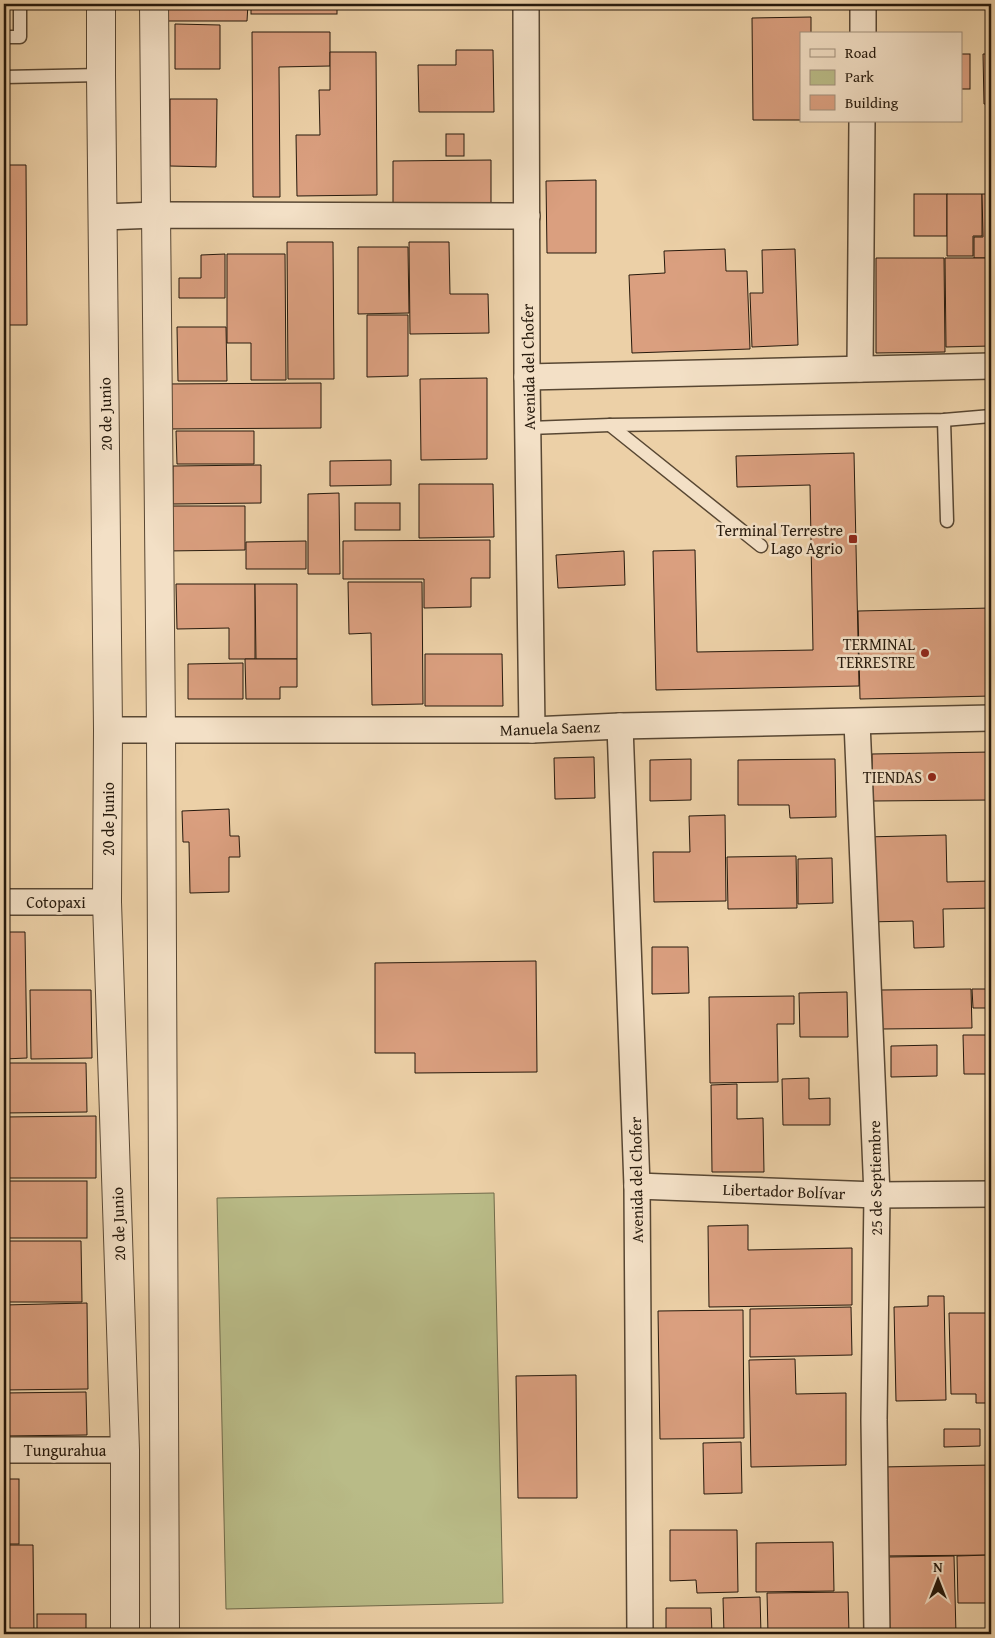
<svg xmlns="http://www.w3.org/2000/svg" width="995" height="1638" font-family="'Gentium Book Plus',serif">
  <rect width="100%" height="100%" fill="#ecd0a7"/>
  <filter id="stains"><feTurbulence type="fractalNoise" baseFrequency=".004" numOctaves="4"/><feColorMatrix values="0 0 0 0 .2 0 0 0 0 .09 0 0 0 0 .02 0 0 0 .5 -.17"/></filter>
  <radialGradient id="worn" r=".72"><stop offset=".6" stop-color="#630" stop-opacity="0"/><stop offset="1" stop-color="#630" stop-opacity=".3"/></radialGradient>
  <!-- green -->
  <polygon fill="#b9bb87" stroke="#706a4a" points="494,1193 503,1603 226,1609 217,1198"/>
  <!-- building -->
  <g fill="#da9f7f" stroke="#26190c">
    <polygon points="168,4 248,4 247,21 168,21"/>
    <rect x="251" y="4" width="86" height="10"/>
    <polygon points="811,17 811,34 801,34 801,120 753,120 752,18"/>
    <polygon points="175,24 220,25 220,69 175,69"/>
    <polygon points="252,32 330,32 330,66 279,67 280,197 253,197"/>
    <polygon points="456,50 493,50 494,112 419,112 418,65 456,65"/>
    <polygon points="330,52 376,52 377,195 297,196 296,135 320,135 319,90 330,90"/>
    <rect x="961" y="54" width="9" height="35"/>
    <polygon points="983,54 991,54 991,104 984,104"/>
    <polygon points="170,99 217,99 216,167 170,166"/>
    <rect x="446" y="134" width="18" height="22"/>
    <polygon points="491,160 491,209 393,210 393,161"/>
    <polygon points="4,165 26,165 27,325 4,325"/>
    <polygon points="596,180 596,253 547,253 546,181"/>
    <rect x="914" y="194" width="33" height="42"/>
    <polygon points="947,194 982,194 982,236 973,236 973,256 947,256"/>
    <polygon points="982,194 991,194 991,258 974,258 974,237 983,237"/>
    <polygon points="287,242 333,242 334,379 288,379"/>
    <polygon points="409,242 449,242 450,294 488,294 489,333 410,334"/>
    <polygon points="358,247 408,247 409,313 358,314"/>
    <polygon points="725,249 726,271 747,271 750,349 632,353 629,275 665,273 664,251"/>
    <polygon points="795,249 798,345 752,347 750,293 763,293 762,250"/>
    <polygon points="225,254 225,298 179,298 179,278 201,278 201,255"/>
    <polygon points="227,254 285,254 286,380 251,380 251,343 227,343"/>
    <polygon points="876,258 944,258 945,352 876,353"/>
    <polygon points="945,258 991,258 991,346 946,347"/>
    <polygon points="367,315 408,315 408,376 367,377"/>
    <polygon points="177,327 226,327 227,381 178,381"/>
    <polygon points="487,378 487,459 421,460 420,379"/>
    <polygon points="321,383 321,428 163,429 163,384"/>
    <polygon points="176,431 254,431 254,464 177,464"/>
    <polygon points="854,453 859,686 656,690 653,551 695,550 697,652 813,650 810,485 737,487 736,456"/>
    <polygon points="391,460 391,485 330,486 330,461"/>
    <polygon points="261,465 261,503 173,504 173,466"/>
    <polygon points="419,484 493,484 494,537 419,538"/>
    <polygon points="339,493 340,574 308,574 308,494"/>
    <rect x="355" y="503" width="45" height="27"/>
    <polygon points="165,506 245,506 245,550 165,551"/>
    <polygon points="490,540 490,578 471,578 471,607 424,608 424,579 343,579 343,541"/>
    <polygon points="306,541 306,569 246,569 246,542"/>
    <polygon points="624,551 625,585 558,588 556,555"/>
    <polygon points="348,582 422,582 423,704 372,705 371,633 349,634"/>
    <polygon points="176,584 255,584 255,659 229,659 229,628 177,629"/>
    <polygon points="255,584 297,584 297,659 256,659"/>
    <polygon points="991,608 991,696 860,699 858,611"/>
    <polygon points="425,654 502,654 503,706 425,706"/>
    <polygon points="245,659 297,659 297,687 280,687 280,699 246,699"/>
    <polygon points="243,663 243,699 188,699 188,664"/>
    <polygon points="991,752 991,800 873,801 872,754"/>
    <polygon points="594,757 595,798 555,799 554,758"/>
    <polygon points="691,759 691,800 650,801 650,760"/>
    <polygon points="835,759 836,817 790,818 789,805 738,805 738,760"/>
    <polygon points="229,809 230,836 239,836 240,857 229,857 229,892 190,893 189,842 183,842 182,811"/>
    <polygon points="725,815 726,901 654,902 653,852 690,852 689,816"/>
    <polygon points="946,835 947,882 991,881 991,908 943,909 944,947 914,948 913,921 867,922 865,837"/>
    <polygon points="796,856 797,908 728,909 727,857"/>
    <polygon points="832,858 833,903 798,904 798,859"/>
    <polygon points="4,932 25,932 27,1058 4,1059"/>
    <polygon points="652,947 688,947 689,993 652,994"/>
    <polygon points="536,961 537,1072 415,1073 415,1053 375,1053 375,963"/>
    <polygon points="971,989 972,1028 882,1029 881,990"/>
    <polygon points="972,989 991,989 991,1008 973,1008"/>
    <polygon points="30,990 91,990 92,1058 31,1059"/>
    <polygon points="847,992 848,1037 800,1037 799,993"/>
    <polygon points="794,996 794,1024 777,1024 778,1082 710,1083 709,997"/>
    <polygon points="963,1035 991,1035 991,1074 964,1074"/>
    <polygon points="937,1045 937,1076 891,1077 891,1046"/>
    <polygon points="4,1063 86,1063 87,1112 4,1113"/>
    <polygon points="809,1078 809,1099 830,1098 830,1125 783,1125 782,1079"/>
    <polygon points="737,1084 737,1119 763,1118 764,1172 712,1172 711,1085"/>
    <polygon points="96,1116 96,1178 4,1178 4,1117"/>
    <rect x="4" y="1181" width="83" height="57"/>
    <polygon points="748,1225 748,1250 852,1248 852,1305 709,1307 708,1226"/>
    <polygon points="4,1241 81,1241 82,1302 4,1302"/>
    <polygon points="928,1296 944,1296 946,1400 896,1401 894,1307 928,1306"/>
    <polygon points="87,1303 88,1389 4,1390 4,1305"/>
    <polygon points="851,1307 852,1355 750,1357 750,1309"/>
    <polygon points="743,1310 744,1438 660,1439 658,1311"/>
    <polygon points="949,1313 991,1313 991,1403 976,1403 976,1394 951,1394"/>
    <polygon points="795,1359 796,1394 846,1393 846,1465 751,1467 749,1360"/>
    <polygon points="576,1375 577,1498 518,1498 516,1376"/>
    <polygon points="86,1392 87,1435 4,1436 4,1393"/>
    <polygon points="944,1429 980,1429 980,1446 944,1447"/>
    <polygon points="741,1442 742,1493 704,1494 703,1443"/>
    <polygon points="991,1465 991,1555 883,1556 881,1467"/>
    <rect x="4" y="1479" width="15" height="65"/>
    <polygon points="670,1530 737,1530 738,1592 697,1593 696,1580 670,1581"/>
    <polygon points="833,1542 834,1591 756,1592 756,1543"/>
    <polygon points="4,1545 33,1545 34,1634 4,1634"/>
    <polygon points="991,1555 991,1603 958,1603 957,1556"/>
    <polygon points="954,1556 956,1634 889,1634 887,1557"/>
    <polygon points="848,1592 849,1634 768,1634 767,1593"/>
    <polygon points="760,1597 761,1634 724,1634 723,1598"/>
    <polygon points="666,1608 711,1608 712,1634 666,1634"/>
    <rect x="37" y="1614" width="49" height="20"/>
  </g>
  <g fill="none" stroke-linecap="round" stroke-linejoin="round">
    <defs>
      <g id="service">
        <polyline points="4,37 20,37 20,4"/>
        <polyline points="4,77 101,75"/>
        <polyline points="944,420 947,521"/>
        <polyline points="610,425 761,546"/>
        <polyline points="529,428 610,425 944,420 991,416"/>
      </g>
      <g id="minor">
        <polyline points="526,4 527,377 532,730"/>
        <polyline points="863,34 863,4"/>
        <polyline points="103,217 156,215 527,216"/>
        <polyline points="860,369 862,121"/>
        <polyline points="527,377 991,366"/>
        <polyline points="857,722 877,1195 874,1420 877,1634"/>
        <polyline points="620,726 637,1186 640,1634"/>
        <polyline points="108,730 532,730 620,726 991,718"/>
        <polyline points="4,902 107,902"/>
        <polyline points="637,1186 877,1195 991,1194"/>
        <polyline points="4,1450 125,1450"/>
      </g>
      <g id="tertiary">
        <polyline points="101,4 101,75 108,730 107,902 125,1450 125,1634"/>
        <polyline points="154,4 161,730 165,1634"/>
      </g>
    </defs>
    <!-- service casing -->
    <use href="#service" stroke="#584733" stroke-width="15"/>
    <!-- minor casing -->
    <use href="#minor" stroke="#584733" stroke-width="28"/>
    <!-- tertiary casing -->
    <use href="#tertiary" stroke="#584733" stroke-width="30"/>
    <!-- service -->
    <use href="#service" stroke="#f3e0c6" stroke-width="12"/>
    <!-- minor -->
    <use href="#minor" stroke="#f3e0c6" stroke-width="25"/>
    <!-- tertiary -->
    <use href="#tertiary" stroke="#f3e0c6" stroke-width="28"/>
  </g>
  <!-- markers -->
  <g fill="#8f2418" stroke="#f3e0c6" stroke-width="2">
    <rect x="848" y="534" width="10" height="10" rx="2.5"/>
    <circle cx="925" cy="653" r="5"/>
    <circle cx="932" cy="777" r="5"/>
  </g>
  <g text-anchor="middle" stroke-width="5" stroke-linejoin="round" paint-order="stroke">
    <!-- street labels -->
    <g font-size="16" fill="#26190c" stroke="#f3e0c6">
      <text transform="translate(528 367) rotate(-91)" y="6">Avenida del Chofer</text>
      <text transform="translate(105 414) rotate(-91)" y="6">20 de Junio</text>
      <text transform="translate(550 728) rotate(-2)" y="6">Manuela Saenz</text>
      <text transform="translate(108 819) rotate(-90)" y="6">20 de Junio</text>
      <text x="56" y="908">Cotopaxi</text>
      <text transform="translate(875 1178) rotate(-91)" y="6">25 de Septiembre</text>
      <text transform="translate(636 1180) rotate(-91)" y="6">Avenida del Chofer</text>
      <text transform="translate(784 1191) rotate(2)" y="6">Libertador Bolívar</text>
      <text transform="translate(118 1224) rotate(-92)" y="6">20 de Junio</text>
      <text x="65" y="1456">Tungurahua</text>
    </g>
    <!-- poi labels -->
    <g font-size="16" fill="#26190c" stroke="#f3e0c6" text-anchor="end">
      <text x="843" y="536">Terminal Terrestre<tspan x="843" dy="18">Lago Agrio</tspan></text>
      <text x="915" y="650">TERMINAL<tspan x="915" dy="18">TERRESTRE</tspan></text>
      <text x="922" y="783">TIENDAS</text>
    </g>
  </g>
  <!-- margin -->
  <rect width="995" height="1638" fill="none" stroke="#ecd0a7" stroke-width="20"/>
  <rect x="5" y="5" width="985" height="1628" fill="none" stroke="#26190c" stroke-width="2.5"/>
  <rect x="10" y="10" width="975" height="1618" fill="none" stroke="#26190c"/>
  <!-- legend -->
  <rect x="800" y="32" width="162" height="90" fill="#f3e0c6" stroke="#a1907c"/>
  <rect x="810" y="49" width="25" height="8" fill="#f3e0c6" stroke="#a1907c"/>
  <text x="845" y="58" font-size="15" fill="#26190c">Road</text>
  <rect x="810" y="70" width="25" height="15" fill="#b9bb87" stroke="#a1907c"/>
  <text x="845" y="82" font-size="15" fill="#26190c">Park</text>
  <rect x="810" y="95" width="25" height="15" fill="#da9f7f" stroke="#a1907c"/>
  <text x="845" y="108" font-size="15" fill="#26190c">Building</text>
  <!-- north arrow -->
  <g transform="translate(938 1580)" stroke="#f3e0c6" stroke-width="4" paint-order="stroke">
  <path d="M0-4L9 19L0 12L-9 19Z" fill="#26190c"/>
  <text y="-8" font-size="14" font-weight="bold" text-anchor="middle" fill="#26190c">N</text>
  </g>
  <rect width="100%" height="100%" filter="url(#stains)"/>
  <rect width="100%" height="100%" fill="url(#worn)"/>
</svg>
